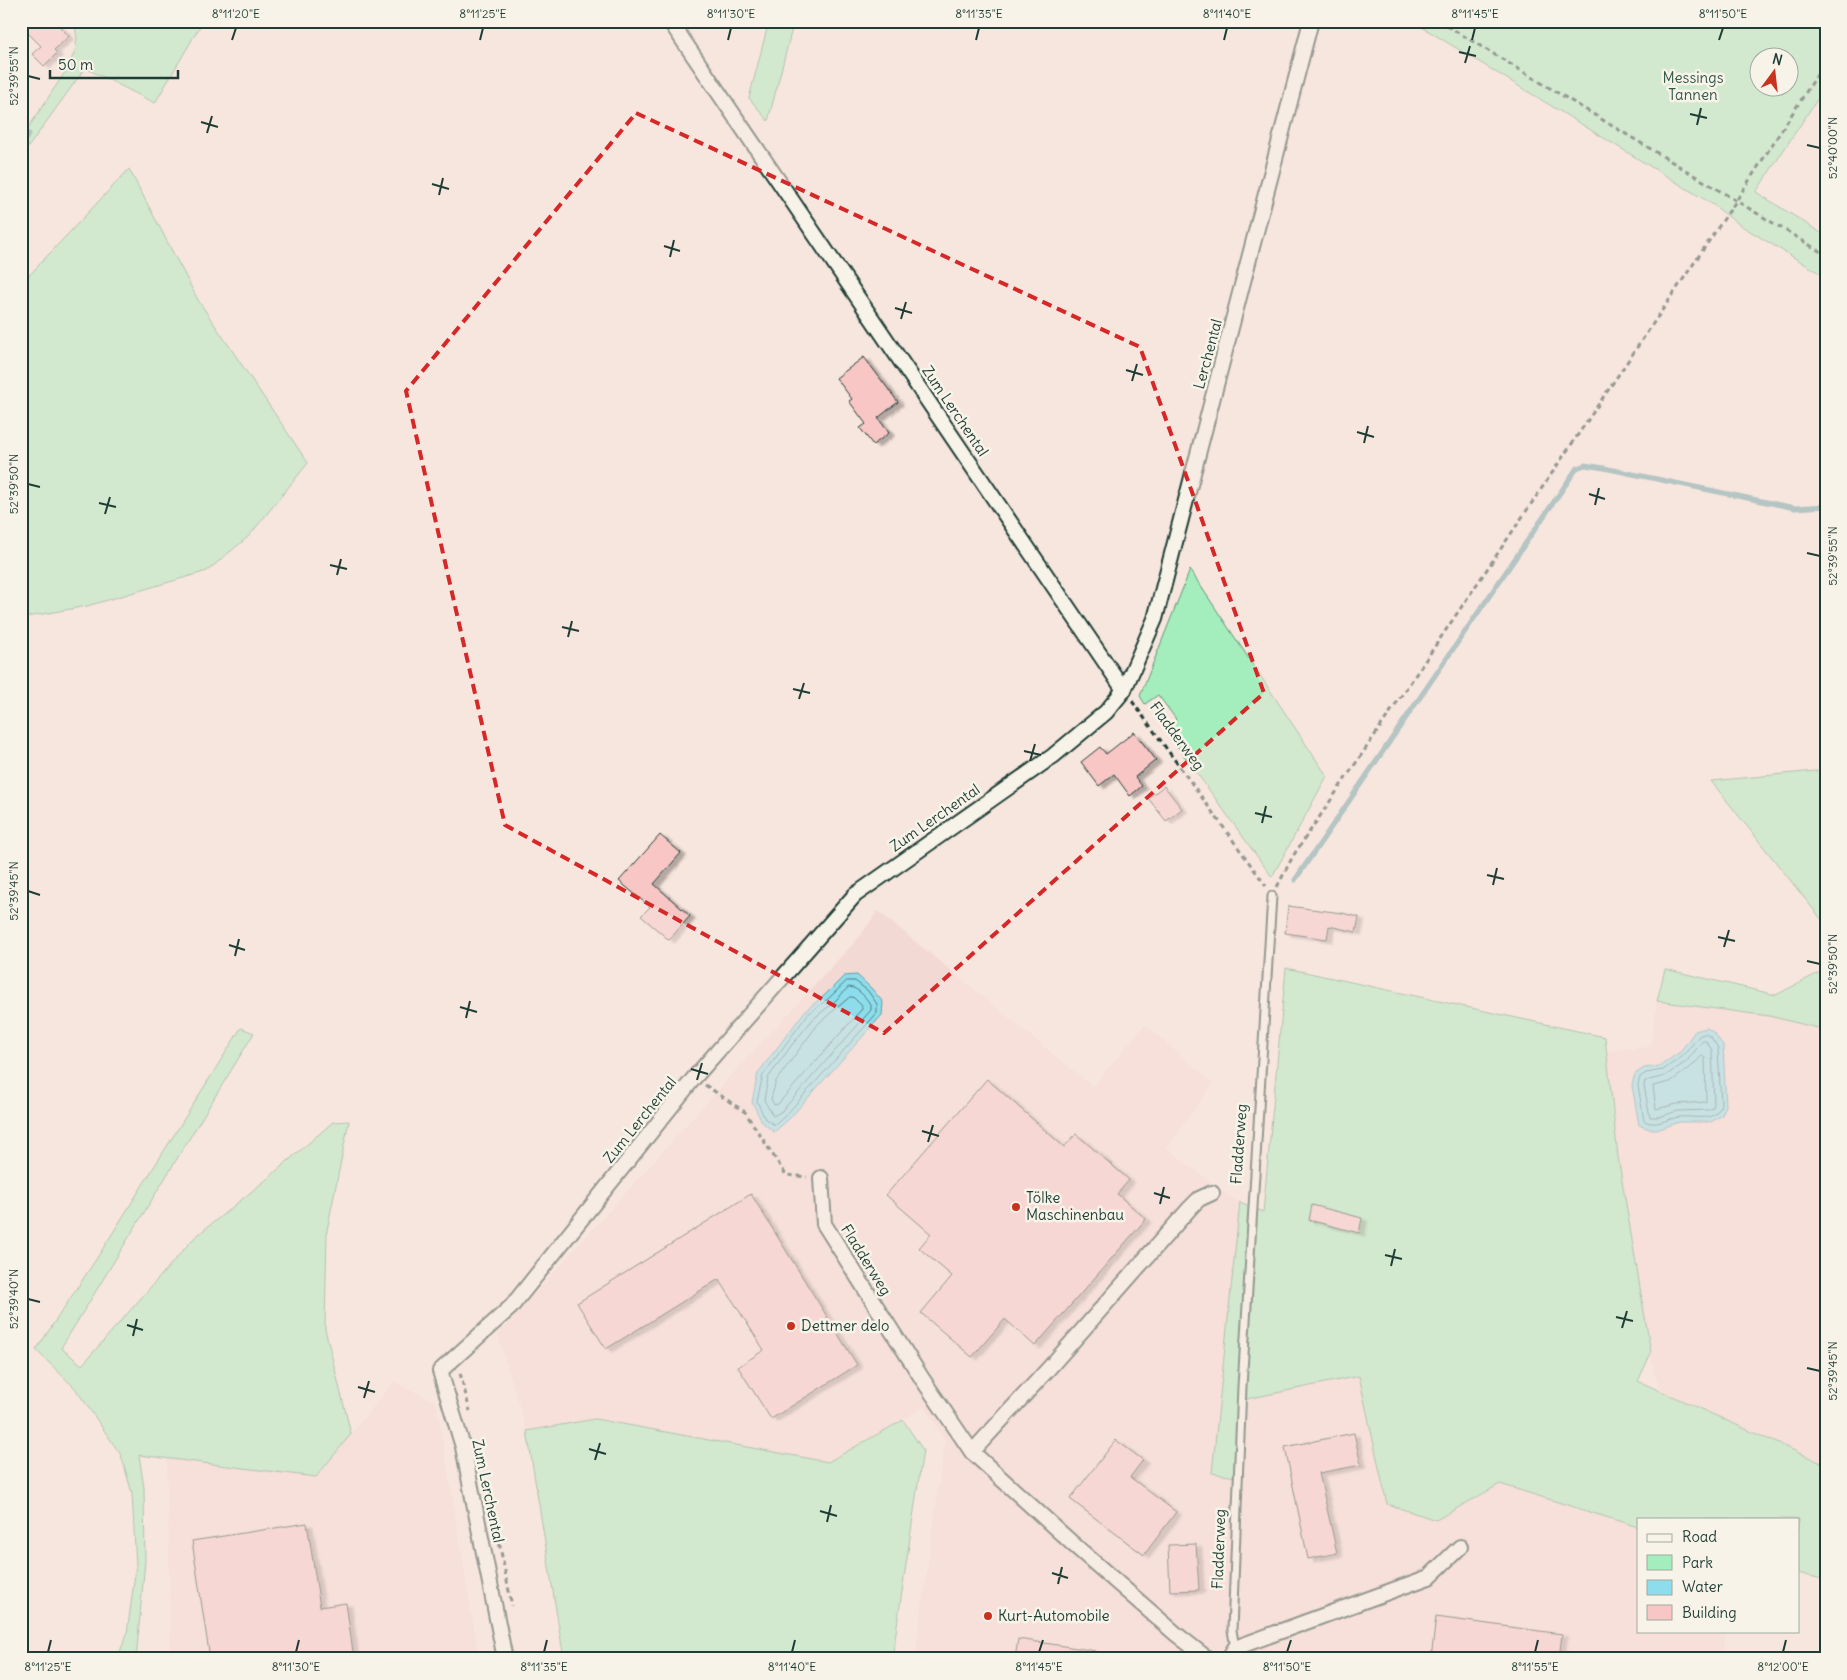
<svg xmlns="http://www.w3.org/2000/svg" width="1847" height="1680" font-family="Delius,sans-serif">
  <defs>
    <filter id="shadow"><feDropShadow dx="5.5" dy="3" stdDeviation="1" flood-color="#0004"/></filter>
  </defs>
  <rect width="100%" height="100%" fill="#f7e6de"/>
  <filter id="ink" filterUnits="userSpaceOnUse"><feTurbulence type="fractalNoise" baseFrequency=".02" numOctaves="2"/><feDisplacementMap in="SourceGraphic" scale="10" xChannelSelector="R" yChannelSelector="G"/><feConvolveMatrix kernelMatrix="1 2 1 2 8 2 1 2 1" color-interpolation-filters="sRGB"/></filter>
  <g filter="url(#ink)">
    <!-- built -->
    <g fill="#f3d9d3">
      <polygon points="878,911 1093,1087 1145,1025 1213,1083 1167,1148 1228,1195 1240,1202 1212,1473 1235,1477 1236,1401 1359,1376 1387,1504 1436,1520 1500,1484 1638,1527 1638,1631 1726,1631 1722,1659 915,1659 945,1441 925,1406 828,1462 595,1419 527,1431 498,1335 698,1112 860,936"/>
      <polygon points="1657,1001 1769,1016 1826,1030 1826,1465 1662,1392 1654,1373 1618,1157 1607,1051 1651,1047"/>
      <polygon points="394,1382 436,1402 479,1659 171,1659 167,1458 316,1477"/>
    </g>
    <!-- green -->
    <g fill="#a4edbc" stroke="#629578" fill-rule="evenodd">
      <polygon points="74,21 203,21 155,103 85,68 21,157 21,139 67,69 75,51 77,38"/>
      <polygon points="769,21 794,21 768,121 749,98"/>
      <path d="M1412,21H1826V86L1756,192L1826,236V277L1740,225L1712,204ZM1760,58H1790V88H1760Z"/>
      <polygon points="129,169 198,300 308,463 249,536 207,571 87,606 21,618 21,284"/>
      <polygon points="1190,570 1327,776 1272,877 1165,729 1176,719 1158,695 1145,704 1140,696"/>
      <polygon points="1826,770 1826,925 1711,781"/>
      <polygon points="1286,968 1605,1037 1618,1157 1651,1353 1638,1381 1826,1465 1826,1580 1798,1573 1798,1519 1638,1519 1638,1527 1500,1484 1436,1520 1387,1504 1359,1376 1237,1401 1235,1477 1212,1473 1240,1202 1263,1212"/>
      <polygon points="1665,969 1776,995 1826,969 1826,1030 1769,1016 1657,1001"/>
      <polygon points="241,1028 254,1033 61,1348 82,1365 194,1238 267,1179 333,1122 349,1121 327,1230 325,1329 351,1434 316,1477 139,1455 144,1488 145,1561 136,1659 117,1659 127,1634 136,1566 132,1493 121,1455 75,1388 36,1350 97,1258"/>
      <polygon points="595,1419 828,1462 903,1420 923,1450 892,1659 564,1659 527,1431"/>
    </g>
    <!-- water -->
    <g fill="#8eddec" stroke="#629da2">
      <polygon points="857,975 871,988 883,1002 882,1015 789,1119 774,1132 762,1122 752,1102 758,1073 805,1011 825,995 844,976"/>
      <polygon points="1707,1028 1714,1033 1723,1045 1726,1106 1722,1115 1711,1122 1679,1122 1660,1129 1649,1129 1639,1125 1632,1085 1635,1074 1644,1068 1660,1066 1680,1052 1695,1031"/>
    </g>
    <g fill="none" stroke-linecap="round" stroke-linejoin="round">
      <!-- shore -->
      <g stroke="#4b7d7e" stroke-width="1">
        <polygon points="847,981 855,981 868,991 877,1004 877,1013 786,1115 775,1125 765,1119 757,1101 763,1075 808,1014 828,999"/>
        <path d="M849,987C859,988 866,998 871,1005V1010L782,1111L773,1116L764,1100L768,1078L791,1046L813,1019L832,1004Z"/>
        <polygon points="850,997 853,997 862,1006 862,1009 778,1104 774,1105 771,1099 776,1081 818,1024"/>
        <path d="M1705,1034L1711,1037L1718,1048L1721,1104C1719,1110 1717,1114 1711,1116C1702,1119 1689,1116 1679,1117C1666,1119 1657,1127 1644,1121L1638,1085L1640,1077L1646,1073L1663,1070L1683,1056L1699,1036Z"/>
        <polygon points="1703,1041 1706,1041 1712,1050 1714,1103 1713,1108 1708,1110 1678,1111 1658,1117 1650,1117 1644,1086 1645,1081 1665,1076 1686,1062"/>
        <polygon points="1702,1056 1705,1058 1706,1102 1677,1104 1656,1109 1653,1086 1670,1082 1691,1067"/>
      </g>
      <!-- stream -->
      <g stroke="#629da2" stroke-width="5">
        <polyline points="21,145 29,134"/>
        <polyline points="1295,880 1577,468 1585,465 1604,468 1795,508 1826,506"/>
      </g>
    </g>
    <!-- building -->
    <g fill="#f7c6c5" stroke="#1f3d34" filter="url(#shadow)">
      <polygon points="21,21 54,21 69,36 54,50 57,53 44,66 32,54 41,46 21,26"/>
      <polygon points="864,357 898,402 878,418 889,433 873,445 860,428 866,424 849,401 852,399 836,378"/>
      <polygon points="1134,732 1156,760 1135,777 1142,786 1130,796 1114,774 1099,786 1081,762 1100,747 1106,754"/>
      <polygon points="1164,786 1182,809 1166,821 1148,798"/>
      <polygon points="660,835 681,853 654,884 690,916 669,940 641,916 650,907 619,881"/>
      <polygon points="1288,906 1342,913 1359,917 1356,932 1329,926 1327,939 1285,933"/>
      <polygon points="987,1079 1064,1147 1076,1134 1129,1180 1117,1194 1146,1219 1035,1346 1005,1319 972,1357 921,1313 952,1276 919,1248 931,1234 886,1195"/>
      <polygon points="751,1194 857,1365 771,1419 738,1367 764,1350 719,1279 606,1349 577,1303"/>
      <polygon points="1312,1205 1362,1218 1359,1233 1309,1220"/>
      <polygon points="1354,1433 1361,1465 1319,1473 1337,1553 1308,1559 1285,1447"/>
      <polygon points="1116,1440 1143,1460 1130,1477 1176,1512 1144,1555 1070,1499"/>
      <polygon points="307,1523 320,1607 346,1603 354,1659 210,1659 192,1541"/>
      <polygon points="1196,1544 1199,1590 1170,1591 1168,1545"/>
      <polygon points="1436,1617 1562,1634 1559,1659 1431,1659"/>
      <polygon points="1018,1639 1096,1651 1096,1659 1015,1659"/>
    </g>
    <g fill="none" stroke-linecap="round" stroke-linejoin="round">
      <defs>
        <polyline id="lane" points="1235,1648 1232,1630 1242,1387 1272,896"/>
        <g id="street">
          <polyline points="670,21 1124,690"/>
          <polyline points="821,1178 824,1224 923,1380 972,1452 1073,1544 1176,1634 1208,1659"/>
          <polyline points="972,1452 1050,1367 1190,1208 1199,1199 1212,1193"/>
          <polyline points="505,1659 463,1447 440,1371 511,1307 694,1078 855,895 1053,756 1106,712 1124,690 1155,619 1311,21"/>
          <polyline points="1228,1659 1235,1648 1429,1577 1460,1547"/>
        </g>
      </defs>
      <!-- lane casing -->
      <use href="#lane" stroke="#1f3d34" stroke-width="11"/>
      <!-- street casing -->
      <use href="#street" stroke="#1f3d34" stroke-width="18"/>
      <!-- path -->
      <g stroke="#1f3d34" stroke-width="3" stroke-dasharray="5 4" stroke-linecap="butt">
        <polyline points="1439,21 1826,255"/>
        <polyline points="1132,701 1266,886"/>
        <polyline points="1277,887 1293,856 1736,201 1826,61"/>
        <polyline points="705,1085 745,1112 786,1175 807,1177"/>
        <polyline points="460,1373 470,1411"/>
        <polyline points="494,1517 512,1606"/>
      </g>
      <!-- lane -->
      <use href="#lane" stroke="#f7f3e8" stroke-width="7"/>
      <!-- street -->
      <use href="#street" stroke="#f7f3e8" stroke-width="14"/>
    </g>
  </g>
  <!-- marked area -->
  <path d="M0 0H1847V1680H0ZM636,113L1140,347L1264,693L884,1033L505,825L406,391Z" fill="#f7e6de" fill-opacity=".55" fill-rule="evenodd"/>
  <path fill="none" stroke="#d62828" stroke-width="4" stroke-dasharray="10 6" stroke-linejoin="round" d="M636,113L1140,347L1264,693L884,1033L505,825L406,391Z"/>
  <!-- ticks -->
  <path fill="none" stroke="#1f3d34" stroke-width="2" d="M232,40L236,28M480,40L483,28M728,40L731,28M976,40L979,28M1224,40L1227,28M1472,40L1475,28M1719,40L1723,28M1459,52L1476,56M1465,63L1470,46M28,76L40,79M1690,114L1707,118M201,122L218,127M1697,125L1701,108M207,133L212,116M1807,145L1820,148M432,184L449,189M439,195L443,178M664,246L680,251M670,257L674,240M895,308L912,313M901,319L906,302M1126,370L1143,375M1132,381L1137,364M1357,432L1374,437M1364,443L1368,426M28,484L40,487M1589,494L1605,499M99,503L116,507M1595,505L1599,488M105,514L110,497M1807,553L1820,556M330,565L347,569M337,575L341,559M562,627L579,631M568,637L572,621M793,689L810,693M799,699L804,683M1024,751L1041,755M1030,761L1035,744M1255,813L1272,817M1262,823L1266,806M1487,875L1504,879M1493,885L1497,868M28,891L40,895M1718,937L1735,941M229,945L245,950M1724,947L1729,930M235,956L239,939M1807,961L1820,964M460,1007L477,1012M466,1018L470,1001M691,1069L708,1074M697,1080L702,1063M922,1131L939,1136M928,1142L933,1125M1154,1193L1170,1198M1160,1204L1164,1187M1385,1255L1402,1259M1391,1266L1395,1249M28,1299L40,1302M1616,1317L1633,1321M127,1325L143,1330M1622,1328L1627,1311M133,1336L137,1319M1807,1368L1820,1371M358,1387L375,1392M364,1398L369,1381M589,1449L606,1454M595,1460L600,1443M820,1511L837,1516M827,1522L831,1505M1052,1573L1068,1578M1058,1584L1062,1567M48,1652L51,1640M296,1652L299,1640M544,1652L547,1640M792,1652L795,1640M1039,1652L1043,1640M1287,1652L1291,1640M1535,1652L1538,1640M1783,1652L1786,1640"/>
  <!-- markers -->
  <g fill="#c8321e" stroke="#f7f3e8" stroke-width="2">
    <circle cx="1016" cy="1207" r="5"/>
    <circle cx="791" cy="1326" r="5"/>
    <circle cx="988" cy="1616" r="5"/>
  </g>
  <g text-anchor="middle" stroke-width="5" stroke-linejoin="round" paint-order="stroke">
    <!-- park labels -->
    <g font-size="15" fill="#335748" stroke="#f7f3e8">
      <text x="1693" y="83">Messings<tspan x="1693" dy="17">Tannen</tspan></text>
    </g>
    <!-- street labels -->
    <g font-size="15" fill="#1f3d34" stroke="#f7f3e8">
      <text transform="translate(1208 354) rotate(-75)" y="5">Lerchental</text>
      <text transform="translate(955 411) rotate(56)" y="5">Zum Lerchental</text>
      <text transform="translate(1177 736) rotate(54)" y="5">Fladderweg</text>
      <text transform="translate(935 818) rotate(-35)" y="5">Zum Lerchental</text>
      <text transform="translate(640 1120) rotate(-51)" y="5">Zum Lerchental</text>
      <text transform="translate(1239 1144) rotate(-86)" y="5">Fladderweg</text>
      <text transform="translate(866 1260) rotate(58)" y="5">Fladderweg</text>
      <text transform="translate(488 1491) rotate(78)" y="5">Zum Lerchental</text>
      <text transform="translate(1219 1549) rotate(-88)" y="5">Fladderweg</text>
    </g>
    <!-- poi labels -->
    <g font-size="15" fill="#1f3d34" stroke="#f7f3e8" text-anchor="start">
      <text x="1026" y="1203">Tölke<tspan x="1026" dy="17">Maschinenbau</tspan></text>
      <text x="801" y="1331">Dettmer delo</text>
      <text x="998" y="1621">Kurt-Automobile</text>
    </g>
  </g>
  <!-- margin -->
  <rect width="1847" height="1680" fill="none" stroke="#f7f3e8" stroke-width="55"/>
  <!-- legend -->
  <rect x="1637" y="1518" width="162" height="115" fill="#f7f3e8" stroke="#a1aaa0"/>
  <rect x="1647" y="1534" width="25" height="8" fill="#f7f3e8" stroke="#a1aaa0"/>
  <text x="1682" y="1542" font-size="15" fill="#1f3d34">Road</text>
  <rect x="1647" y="1555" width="25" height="15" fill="#a4edbc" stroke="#a1aaa0"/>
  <text x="1682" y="1568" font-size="15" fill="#1f3d34">Park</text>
  <rect x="1647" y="1580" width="25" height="15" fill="#8eddec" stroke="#a1aaa0"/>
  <text x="1682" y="1592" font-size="15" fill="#1f3d34">Water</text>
  <rect x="1647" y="1605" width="25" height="15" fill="#f7c6c5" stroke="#a1aaa0"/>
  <text x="1682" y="1618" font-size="15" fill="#1f3d34">Building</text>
  <!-- north arrow -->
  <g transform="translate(1774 72) rotate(15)"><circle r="24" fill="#f7f3e8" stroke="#a1aaa0"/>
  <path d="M0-4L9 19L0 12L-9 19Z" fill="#c8321e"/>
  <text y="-8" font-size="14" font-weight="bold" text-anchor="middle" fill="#1f3d34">N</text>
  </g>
  <!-- scale -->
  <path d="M50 70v8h128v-8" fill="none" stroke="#1f3d34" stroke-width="2.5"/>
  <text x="58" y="70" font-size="15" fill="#1f3d34" stroke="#f7f3e8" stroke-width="4" paint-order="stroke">50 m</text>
  <rect x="28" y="28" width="1792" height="1624" fill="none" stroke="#1f3d34" stroke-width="2"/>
  <g font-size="12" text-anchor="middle" fill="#1f3d34">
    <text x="236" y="18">8°11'20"E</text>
    <text x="483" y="18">8°11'25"E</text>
    <text x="731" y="18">8°11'30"E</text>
    <text x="979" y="18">8°11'35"E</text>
    <text x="1227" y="18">8°11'40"E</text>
    <text x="1475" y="18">8°11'45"E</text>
    <text x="1723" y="18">8°11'50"E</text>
    <text transform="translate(14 76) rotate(-90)" y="4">52°39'55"N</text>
    <text transform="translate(1833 148) rotate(-90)" y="4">52°40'00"N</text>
    <text transform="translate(14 484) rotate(-90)" y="4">52°39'50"N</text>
    <text transform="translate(1833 556) rotate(-90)" y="4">52°39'55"N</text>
    <text transform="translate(14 891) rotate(-90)" y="4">52°39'45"N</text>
    <text transform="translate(1833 964) rotate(-90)" y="4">52°39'50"N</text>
    <text transform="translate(14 1299) rotate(-90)" y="4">52°39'40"N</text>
    <text transform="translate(1833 1371) rotate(-90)" y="4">52°39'45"N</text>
    <text x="48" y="1671">8°11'25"E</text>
    <text x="296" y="1671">8°11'30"E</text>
    <text x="544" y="1671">8°11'35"E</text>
    <text x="792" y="1671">8°11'40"E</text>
    <text x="1039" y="1671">8°11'45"E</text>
    <text x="1287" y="1671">8°11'50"E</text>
    <text x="1535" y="1671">8°11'55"E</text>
    <text x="1783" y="1671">8°12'00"E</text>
  </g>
</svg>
